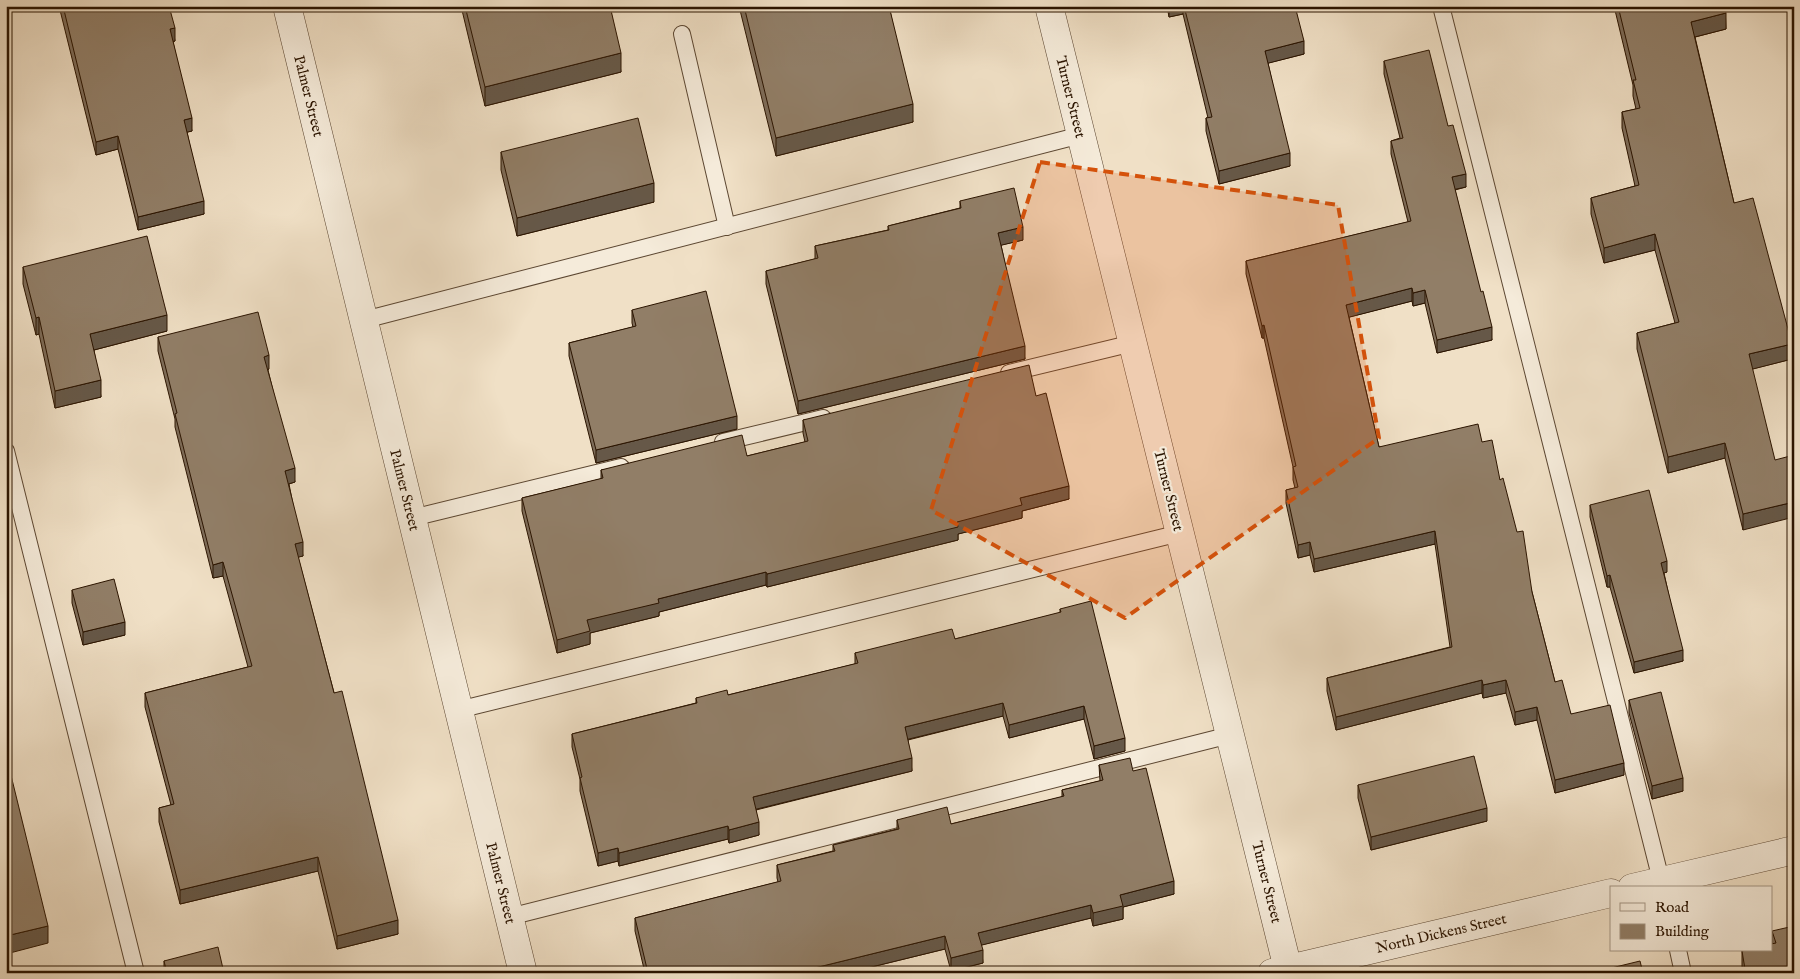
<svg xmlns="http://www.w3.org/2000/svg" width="1800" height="979" font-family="'IM FELL English',serif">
  <rect width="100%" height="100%" fill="#f0e0c6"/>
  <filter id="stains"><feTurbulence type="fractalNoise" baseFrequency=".004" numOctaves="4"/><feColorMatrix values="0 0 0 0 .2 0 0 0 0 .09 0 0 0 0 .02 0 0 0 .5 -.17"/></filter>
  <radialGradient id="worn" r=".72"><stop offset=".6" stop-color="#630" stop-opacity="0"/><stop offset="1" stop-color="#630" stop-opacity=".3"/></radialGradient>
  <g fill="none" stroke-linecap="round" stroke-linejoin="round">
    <defs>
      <g id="lane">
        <polyline points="1441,6 1663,888"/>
        <polyline points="682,34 727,227"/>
        <polyline points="364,320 1081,135"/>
        <polyline points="1009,373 1133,343"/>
        <polyline points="723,442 823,418"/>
        <polyline points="6,451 136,973"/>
        <polyline points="412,518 621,467"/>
        <polyline points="458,710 1180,533"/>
        <polyline points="509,917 1230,735"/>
        <polyline points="1678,950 1683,973"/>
      </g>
      <g id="street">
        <polyline points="287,6 523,973"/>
        <polyline points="1049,6 1289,973"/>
        <polyline points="1632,888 1794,850"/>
        <polyline points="1272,973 1611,893"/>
      </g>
    </defs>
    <!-- lane casing -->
    <use href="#lane" stroke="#5c4732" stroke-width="18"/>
    <!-- street casing -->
    <use href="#street" stroke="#5c4732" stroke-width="29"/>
    <!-- lane -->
    <use href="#lane" stroke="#f5ebda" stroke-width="16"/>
    <!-- street -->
    <use href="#street" stroke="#f5ebda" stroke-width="28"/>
  </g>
  <!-- wall -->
  <g fill="#7d6c59" stroke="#2b1400">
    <polygon points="59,6 169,6 175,41 173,42 192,131 187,132 204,214 138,230 118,149 96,155"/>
    <polygon points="461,6 610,6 621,72 485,106"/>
    <polygon points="739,6 889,6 913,122 776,156"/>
    <polygon points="1167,6 1295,6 1304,54 1268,63 1290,166 1219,184 1206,131 1206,118 1208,118 1183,14 1169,17"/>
    <polygon points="1614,6 1725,6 1726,29 1695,37 1734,203 1792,359 1752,369 1743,530 1725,458 1668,473 1637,349 1637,333 1675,323 1655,250 1604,263 1591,214 1591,198 1635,186 1622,128 1622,112 1636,109 1633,96 1633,85"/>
    <polygon points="1384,61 1448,126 1466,187 1455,190 1492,340 1437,353 1425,303 1413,306 1412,301 1349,317 1379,447 1482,442 1500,480 1532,592 1555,682 1571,714 1624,775 1555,793 1537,720 1515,725 1506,693 1483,698 1482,693 1336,730 1327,691 1327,678 1450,647 1435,544 1314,572 1310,555 1298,558 1286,503 1286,490 1295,488 1293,480 1293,467 1264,338 1262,338 1246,274 1246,261 1408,222 1391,154 1391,141 1400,138 1384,74"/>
    <polygon points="501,152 654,202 517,236 501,170"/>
    <polygon points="960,201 1023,240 1001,245 1025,359 798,414 766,284 766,271 815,259 815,246 888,230 888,226 960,208"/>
    <polygon points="23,267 167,331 94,350 101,397 55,408 39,334 36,335 23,284"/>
    <polygon points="632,310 737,429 596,463 569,356 569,343 633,327 632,323"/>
    <polygon points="158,337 269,369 268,370 295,482 289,484 303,556 298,557 398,934 337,949 318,871 180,904 159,822 159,808 171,805 145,707 145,693 248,667 223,576 213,578 175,427 175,419 158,351"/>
    <polygon points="1036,396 1069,499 1022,511 1022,518 958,534 958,540 767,587 766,585 659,612 659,616 590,633 590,644 557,653 522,511 522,498 601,479 601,470 747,456 805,442 803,433 803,420"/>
    <polygon points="1590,505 1667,572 1664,573 1683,661 1634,673 1610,587 1607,587 1590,517"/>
    <polygon points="72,590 125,635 83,645 72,603"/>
    <polygon points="1060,609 1125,751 1094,759 1084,719 1009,738 1003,716 908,740 912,771 756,810 759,835 729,843 728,839 619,866 618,861 598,866 580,791 580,779 572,747 572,734 696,703 696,698 728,695 855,664 855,653 955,639 1060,613"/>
    <polygon points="1794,617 1794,650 1789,631 1789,618"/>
    <polygon points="1629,700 1683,791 1652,799 1629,713"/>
    <polygon points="1099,765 1133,771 1174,894 1123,907 1123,919 1093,926 1091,918 981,945 983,963 951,971 945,949 847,973 645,973 635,931 635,918 778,882 777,878 777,865 833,851 833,845 897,829 897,820 951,824 1062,797 1062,790 1100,781"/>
    <polygon points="1358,785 1487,821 1371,850 1358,798"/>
    <polygon points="1772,931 1794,973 1742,969 1742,951 1772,944"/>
    <polygon points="164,961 224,973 165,973 164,968"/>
  </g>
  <!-- shaded-wall -->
  <g fill="#665848" stroke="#2b1400">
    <polygon points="1169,6 1183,6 1183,14 1169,17"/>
    <polygon points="1726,13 1726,29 1691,38 1691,22"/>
    <polygon points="175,28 175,41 170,42 170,29"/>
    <polygon points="1304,41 1304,54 1265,64 1265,51"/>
    <polygon points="621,53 621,72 485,106 485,87"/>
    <polygon points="913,104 913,122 776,156 776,138"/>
    <polygon points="192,118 192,131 184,133 184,120"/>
    <polygon points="118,136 118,149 96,155 96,142"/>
    <polygon points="1290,153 1290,166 1219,184 1219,171"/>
    <polygon points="1466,174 1466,187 1452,190 1452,177"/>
    <polygon points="654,183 654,202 517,236 517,218"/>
    <polygon points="204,201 204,214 138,230 138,217"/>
    <polygon points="1023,227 1023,240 998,246 998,233"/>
    <polygon points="1655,234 1655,250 1604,263 1604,248"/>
    <polygon points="1412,288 1412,301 1346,318 1346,305"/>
    <polygon points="1425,290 1425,303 1413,306 1413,293"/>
    <polygon points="167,315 167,331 90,351 90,334"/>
    <polygon points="39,317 39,334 36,335 36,318"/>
    <polygon points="1264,325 1264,338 1262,338 1262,326"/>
    <polygon points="1492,327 1492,340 1437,353 1437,340"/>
    <polygon points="1792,344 1792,359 1749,370 1749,354"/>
    <polygon points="1025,346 1025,359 798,414 798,401"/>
    <polygon points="269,355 269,369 264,370 264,357"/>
    <polygon points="101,380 101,397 55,408 55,391"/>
    <polygon points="737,416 737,429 596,463 596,450"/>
    <polygon points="1725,443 1725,458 1668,473 1668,457"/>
    <polygon points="295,468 295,482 285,485 285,471"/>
    <polygon points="1069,486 1069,499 1022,511 1022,518 958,534 958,540 767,587 767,574 957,522 1020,498"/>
    <polygon points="1794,502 1794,517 1743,530 1743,514"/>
    <polygon points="1435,531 1435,544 1314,572 1314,559"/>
    <polygon points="303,542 303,556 295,558 295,544"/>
    <polygon points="1310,542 1310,555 1298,558 1298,545"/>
    <polygon points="1667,561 1667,572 1661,574 1661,563"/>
    <polygon points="223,562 223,576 213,578 213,565"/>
    <polygon points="766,572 766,585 659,612 659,616 590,633 590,644 557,653 557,640 587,620 658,599"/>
    <polygon points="1610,575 1610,587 1607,587 1607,576"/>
    <polygon points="125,622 125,635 83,645 83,632"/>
    <polygon points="1683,650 1683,661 1634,673 1634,662"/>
    <polygon points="1482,680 1482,693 1336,730 1336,717"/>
    <polygon points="1506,680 1506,693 1483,698 1483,685"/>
    <polygon points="1003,703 1003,716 905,740 905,727"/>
    <polygon points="1084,706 1084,719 1009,738 1009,725"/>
    <polygon points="1537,707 1537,720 1515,725 1515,712"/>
    <polygon points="1125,738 1125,751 1094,759 1094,746"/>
    <polygon points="912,758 912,771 753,810 753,797"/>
    <polygon points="1624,763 1624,775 1555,793 1555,780"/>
    <polygon points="1683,778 1683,791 1652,799 1652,786"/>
    <polygon points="1487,808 1487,821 1371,850 1371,837"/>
    <polygon points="759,822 759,835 729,843 729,830"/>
    <polygon points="728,826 728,839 619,866 619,853"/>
    <polygon points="618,848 618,861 598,866 598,853"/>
    <polygon points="318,857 318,871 180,904 180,890"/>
    <polygon points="1174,881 1174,894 1123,907 1123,919 1093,926 1093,913 1120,895"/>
    <polygon points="1091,905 1091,918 978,946 978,933"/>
    <polygon points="398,920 398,934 337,949 337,936"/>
    <polygon points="48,926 48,943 6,954 6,936"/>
    <polygon points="945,936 945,949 847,973 794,973"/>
    <polygon points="983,950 983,963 951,971 951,958"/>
  </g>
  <!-- building -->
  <g fill="#917e67" stroke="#2b1400">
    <polygon points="63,6 169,6 175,28 170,29 192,118 184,120 204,201 138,217 118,136 96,142"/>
    <polygon points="465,6 610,6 621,53 485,87"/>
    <polygon points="744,6 889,6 913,104 776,138"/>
    <polygon points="1184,6 1295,6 1304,41 1265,51 1290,153 1219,171 1206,118 1212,117"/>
    <polygon points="1618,6 1725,6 1726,13 1691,22 1734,203 1753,198 1792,344 1749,354 1775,460 1794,455 1794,502 1743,514 1725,443 1668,457 1637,333 1679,322 1655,234 1604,248 1591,198 1639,185 1622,112 1640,108 1633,80 1636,80"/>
    <polygon points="1429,50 1448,126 1453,125 1466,174 1452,177 1481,292 1483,291 1492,327 1437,340 1425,290 1413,293 1412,288 1346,305 1379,447 1478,424 1482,442 1492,440 1500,480 1503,478 1517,532 1523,531 1532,592 1555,682 1562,680 1571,714 1610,705 1624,763 1555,780 1537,707 1515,712 1506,680 1483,685 1482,680 1336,717 1327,678 1452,647 1435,531 1314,559 1310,542 1298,545 1286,490 1298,487 1293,467 1296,466 1264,325 1262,326 1246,261 1411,221 1391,141 1403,138 1384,61"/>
    <polygon points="638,118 654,183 517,218 501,152"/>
    <polygon points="1014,188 1023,227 998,233 1025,346 798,401 766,271 818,258 815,246 889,230 888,226 961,208 960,201"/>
    <polygon points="147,236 167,315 90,334 101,380 55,391 39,317 36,318 23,267"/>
    <polygon points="706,291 737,416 596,450 569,343 636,326 632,310"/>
    <polygon points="258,312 269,355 264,357 295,468 285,471 303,542 295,544 334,693 342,691 398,920 337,936 318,857 180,890 159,808 174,804 145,693 252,666 223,562 213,565 175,414 177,413 158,337"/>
    <polygon points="1029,365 1036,396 1046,393 1069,486 1020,498 1022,505 957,522 958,527 767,574 766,572 658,599 659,603 587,620 590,631 557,640 522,498 603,478 601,470 742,435 747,456 808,441 803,420"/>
    <polygon points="1649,490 1667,561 1661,563 1683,650 1634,662 1610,575 1607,576 1590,505"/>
    <polygon points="114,579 125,622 83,632 72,590"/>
    <polygon points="1091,601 1125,738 1094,746 1084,706 1009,725 1003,703 905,727 912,758 753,797 759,822 729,830 728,826 619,853 618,848 598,853 580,778 582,777 572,734 697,703 696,698 727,690 728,695 858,663 855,653 952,629 955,639 1061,612 1060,609"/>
    <polygon points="1794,617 1794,637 1789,618"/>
    <polygon points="1661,692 1683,778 1652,786 1629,700"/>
    <polygon points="6,755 48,926 6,936"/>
    <polygon points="1474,756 1487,808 1371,837 1358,785"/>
    <polygon points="1130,758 1133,771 1146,768 1174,881 1120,895 1123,906 1093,913 1091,905 978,933 983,950 951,958 945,936 794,973 648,973 635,918 781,881 777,865 835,851 833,845 899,829 897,820 947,807 951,824 1064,796 1062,790 1103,780 1099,765"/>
    <polygon points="1794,926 1794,973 1728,973 1745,969 1742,951 1746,950 1771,950 1771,944 1776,943 1772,931"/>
    <polygon points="218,947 224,973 167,973 164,961"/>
    <polygon points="1640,961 1643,973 1591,973"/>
  </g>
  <!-- marked area -->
  <path fill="#d5520b" fill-opacity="0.2" stroke="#d5520b" stroke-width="4" stroke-dasharray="10 6" stroke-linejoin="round" d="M1040,162L1338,205L1379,438L1125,618L931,510Z"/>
  <g text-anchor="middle" stroke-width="4.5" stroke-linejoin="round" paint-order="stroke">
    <!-- street labels -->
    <g font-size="15" fill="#2b1400" stroke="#f5ebda">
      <text transform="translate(309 96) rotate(76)" y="5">Palmer Street</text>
      <text transform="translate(1071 97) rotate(76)" y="5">Turner Street</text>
      <text transform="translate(405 490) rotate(76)" y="5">Palmer Street</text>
      <text transform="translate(1169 490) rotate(76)" y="5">Turner Street</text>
      <text transform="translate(1267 882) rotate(76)" y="5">Turner Street</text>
      <text transform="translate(501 883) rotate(76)" y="5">Palmer Street</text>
      <text transform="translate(1441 933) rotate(-13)" y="5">North Dickens Street</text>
    </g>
  </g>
  <!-- margin -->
  <rect width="1800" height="979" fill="none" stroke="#f0e0c6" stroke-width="25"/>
  <rect x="8" y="8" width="1785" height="964" fill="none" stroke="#2b1400" stroke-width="2.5"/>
  <rect x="12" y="12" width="1775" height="954" fill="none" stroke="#2b1400"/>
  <!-- legend -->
  <rect x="1610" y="886" width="162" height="65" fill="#f5ebda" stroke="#a49583"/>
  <rect x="1620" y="903" width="25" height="8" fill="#f5ebda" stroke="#a49583"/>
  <text x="1655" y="912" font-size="15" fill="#2b1400">Road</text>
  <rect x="1620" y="924" width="25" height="15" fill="#917e67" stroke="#a49583"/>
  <text x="1655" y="936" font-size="15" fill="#2b1400">Building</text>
  <rect width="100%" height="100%" filter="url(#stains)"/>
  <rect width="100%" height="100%" fill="url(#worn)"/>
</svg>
